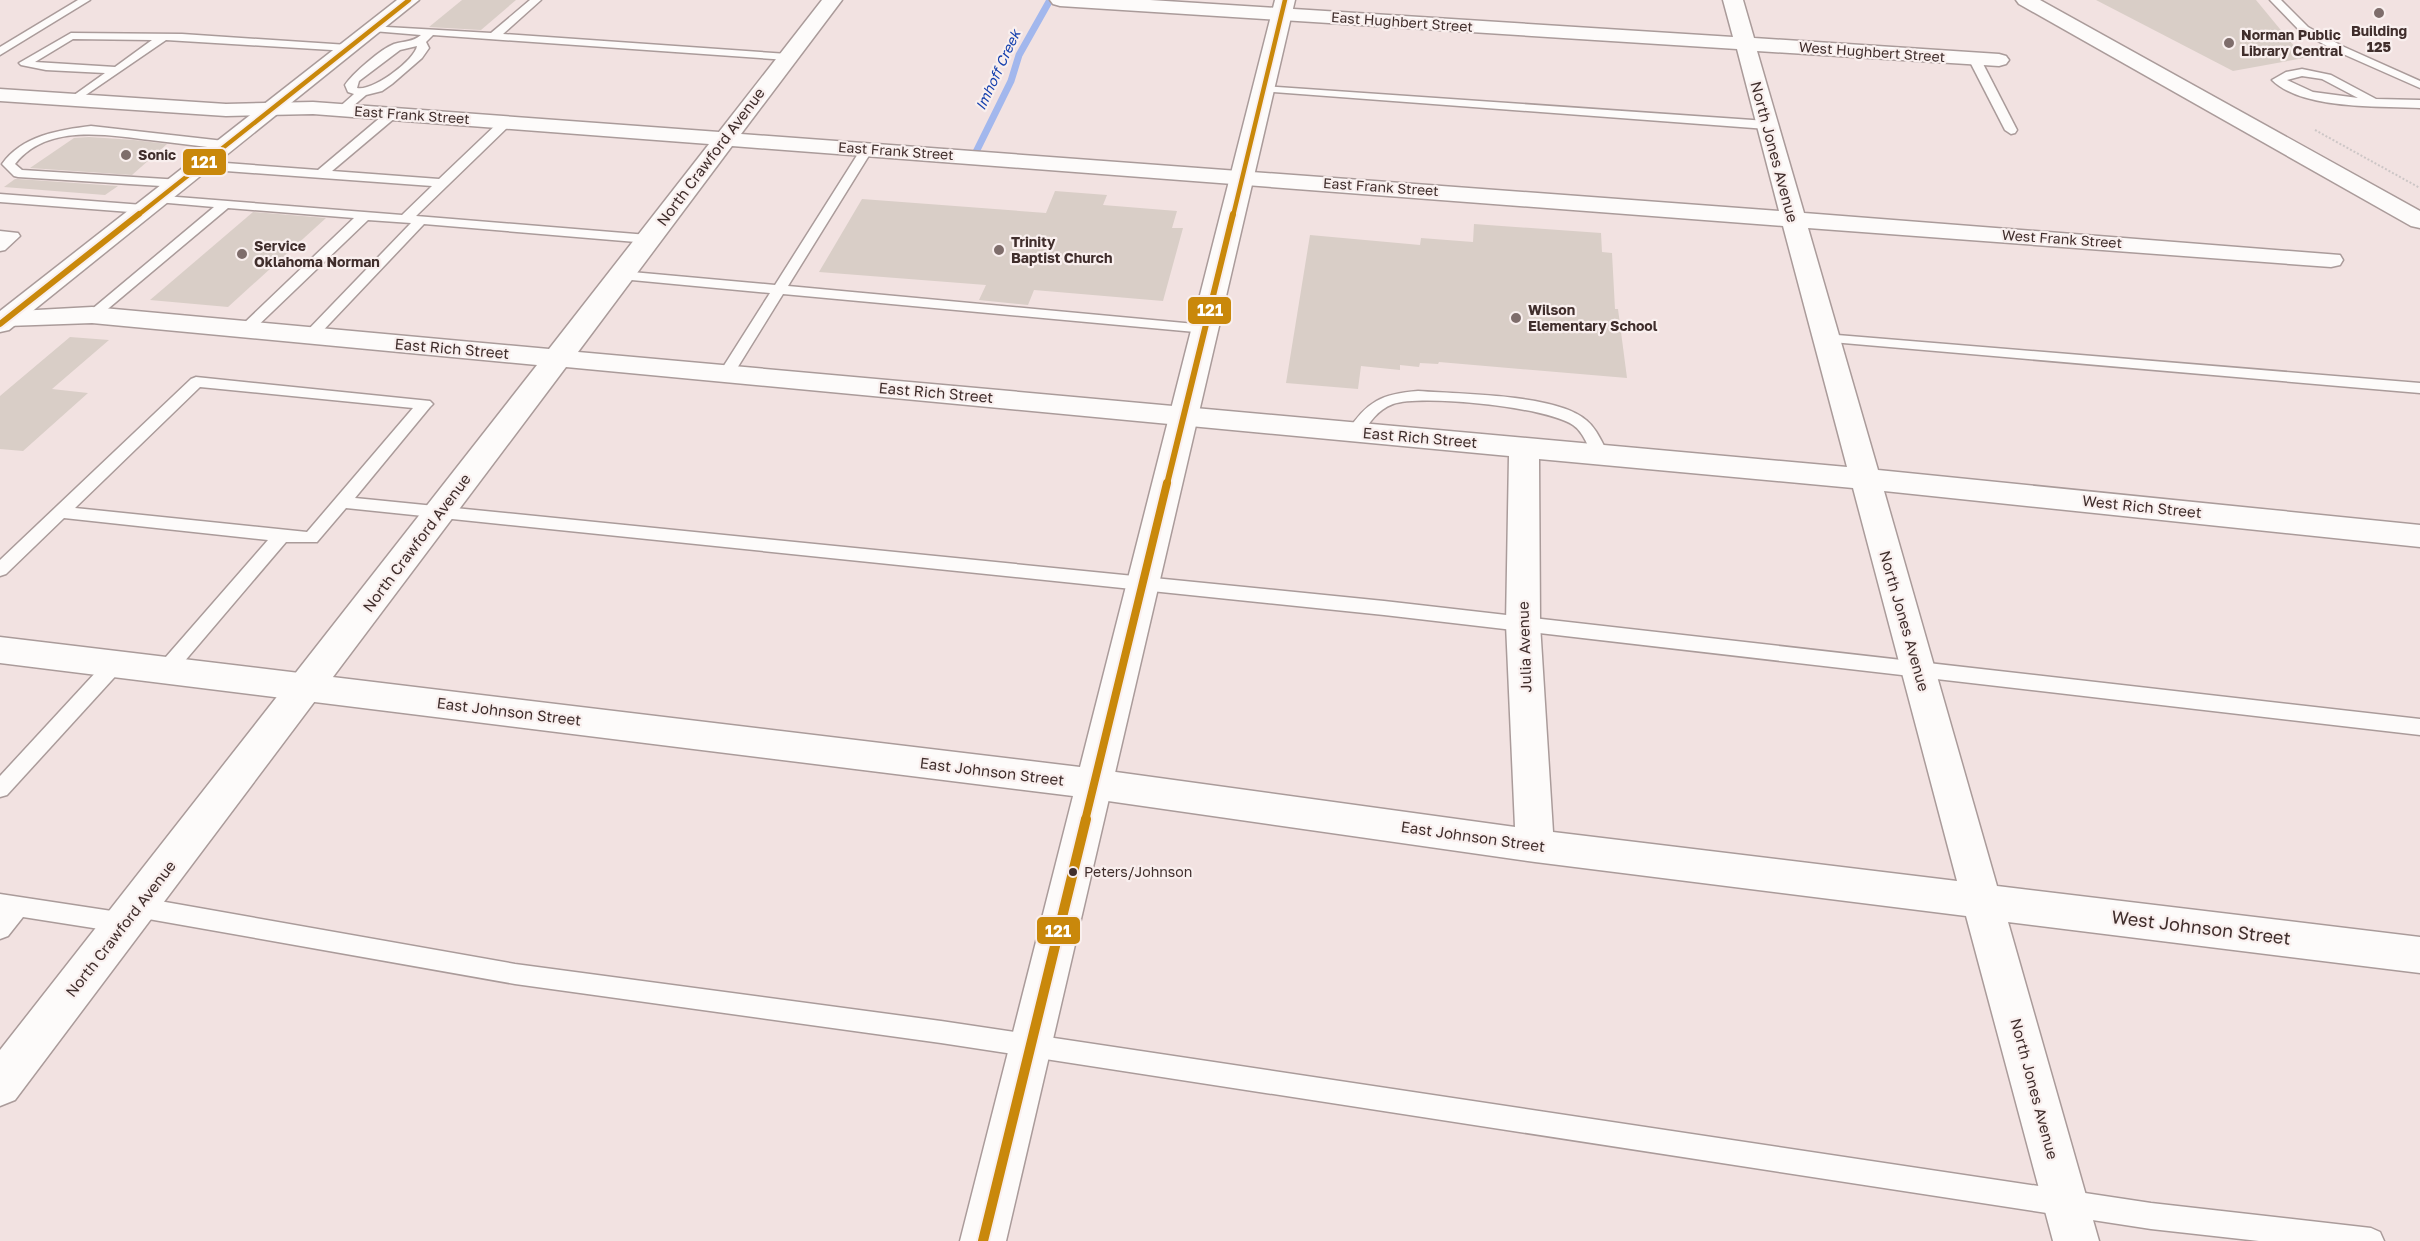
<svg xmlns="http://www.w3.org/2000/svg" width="2420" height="1241" font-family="'Golos Text',sans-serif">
  <rect width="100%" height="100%" fill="#f2e2e1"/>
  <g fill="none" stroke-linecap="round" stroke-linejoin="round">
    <!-- stream -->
    <polyline stroke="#a2b7ed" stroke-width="7" points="975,154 1011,81 1019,55 1050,0"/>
  </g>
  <!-- building -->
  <g fill="#d9cec7">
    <polygon points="462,0 516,0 481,30 429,27"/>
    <polygon points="2096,0 2256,0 2304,58 2233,71"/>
    <polygon points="89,137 134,140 167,144 132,175 30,168 74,138"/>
    <polygon points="15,179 18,179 118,186 105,195 4,187"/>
    <polygon points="1055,191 1107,195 1103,205 1177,211 1172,228 1183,228 1163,301 1034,290 1028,305 979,300 986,285 819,272 862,199 1046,213"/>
    <polygon points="253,212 326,218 228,307 150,300"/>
    <polygon points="1474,224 1601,233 1602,252 1612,253 1615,309 1618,309 1627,378 1439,362 1438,364 1420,363 1419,367 1400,365 1400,370 1361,366 1358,389 1286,383 1310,235 1420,245 1421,238 1473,242"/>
    <polygon points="70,337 109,340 52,389 88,393 23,451 0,449 0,396"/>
  </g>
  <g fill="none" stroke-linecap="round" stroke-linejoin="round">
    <defs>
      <g id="lane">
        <polygon points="78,0 90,0 0,55 0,47"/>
        <path d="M530,0H541L503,34L788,54L794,57L788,60L433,35L426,42L429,48L422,58L392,84L382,91L366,95L346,112L342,114L336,110L354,94L348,92L345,85C353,73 381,49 394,44C404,41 413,42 421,35L373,31L369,30V26L491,33ZM417,46C415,60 372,92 357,88L359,81L400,50Z"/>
        <polygon points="2270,0 2281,0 2308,27 2342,46 2420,81 2420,88 2334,50 2300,31"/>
        <path d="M71,33L182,34L348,45L354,48L348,51L166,40L74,103L70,102V98L105,73L46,70L21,65L19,63ZM73,39L152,40L115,67L35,62Z"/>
        <polygon points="1974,55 1980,58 2017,130 2015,133 2011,134 2005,130 1968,58"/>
        <path d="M2302,69L2331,75L2376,99L2420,100V108C2380,106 2302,110 2272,80L2286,72ZM2302,76L2322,79L2358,98L2313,92L2287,80Z"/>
        <polygon points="1263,86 1767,121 1773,125 1767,129 1259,91 1259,87"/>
        <polygon points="392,110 398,114 396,117 332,171 439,179 502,119 510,119 510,125 416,216 648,235 655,239 648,243 424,224 315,339 305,339 303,336 305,333 411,223 368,220 251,332 246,333 239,329 241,326 354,218 228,208 97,318 92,319 85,315 214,207 157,202 152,201 151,198 152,195 402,215 432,186 199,169 193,165 199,161 318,170 388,111"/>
        <path d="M91,126L224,141L230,145L224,149C199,146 175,143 150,140C107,135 47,123 15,164L22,170L181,180L183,183L181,186L177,187L18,177L14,176L2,164C22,136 58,130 91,126Z"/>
        <polygon points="867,145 873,149 788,286 1206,325 1213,329 1206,333 783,294 731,378 726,380 718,375 770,293 621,279 614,275 621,271 775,285 861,149"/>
        <polygon points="0,194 143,205 149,209 143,213 0,202"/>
        <polygon points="0,231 18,233 20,236 5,250 0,251"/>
        <polygon points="1825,334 2420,383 2420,393 1820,341 1818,338 1820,335"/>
        <path d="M196,377L430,401L433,404L430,407L355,498L1384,601L2420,719V735L1384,615L346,508L317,542H286L172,676L165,678L158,676L156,671L158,666L268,540L64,518L6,574L0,576V560L191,379ZM200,387L413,408L307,532L75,508Z"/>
        <path d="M1418,391C1458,394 1557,394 1586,420C1597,429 1602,443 1609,455L1607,459H1595C1588,448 1584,432 1573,425C1547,407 1422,394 1393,404C1377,410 1369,423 1361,436H1349L1347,432C1367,401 1382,394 1418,391Z"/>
        <polygon points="115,657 122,659 124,664 122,669 7,795 0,797 0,776 108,659"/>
        <polygon points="0,894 125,913 133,916 136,923 133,930 125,933 23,917 8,936 0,939"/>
        <polygon points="137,897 515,964 941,1021 2151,1203 2371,1228 2380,1232 2384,1241 2259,1241 2151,1229 941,1043 515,984 137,917 129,914 126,907 129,900"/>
      </g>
      <g id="street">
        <path d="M822,0H842L741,134L1779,211L1737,49L1060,6L1053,4L1050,0H1150L1733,37L1723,0H1743L1754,38L1999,54L2006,56L2009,60L2006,64L1999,66L1757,51L1804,213L2340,255L2343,260L2340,265L2331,267L1808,228L1878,470L2420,525V547L1884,491L1997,886L2420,937V973L2008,922L2099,1241H2053L1966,916L1535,862L1094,799L1081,795L1076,784L1081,773L1094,769L1515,827L1506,624L1509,456L566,367L15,1100L0,1106V1050L537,365L92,323L7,326L0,324V312L92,307L549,349L709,144L313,114L226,116L0,101V89L226,104L313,102L719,132ZM732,146L1783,226L1847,467L578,352ZM1539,459L1853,488L1957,881L1553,832L1540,624Z"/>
        <polygon points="2016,0 2040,0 2420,211 2420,228 2411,226 2019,4"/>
      </g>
      <g id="secondary">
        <polygon points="397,0 419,0 9,330 0,332 0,311"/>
        <polygon points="1275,0 1295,0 1006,1241 960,1241 1073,796 0,663 0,637 1080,767"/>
      </g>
    </defs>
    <!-- lane casing -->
    <use href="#lane" stroke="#aa9b9a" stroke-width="3"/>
    <!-- street casing -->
    <use href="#street" stroke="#aa9b9a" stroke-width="3"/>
    <!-- secondary casing -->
    <use href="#secondary" stroke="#aa9b9a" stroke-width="3"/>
    <!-- path -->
    <polyline stroke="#cdc6c6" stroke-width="2" stroke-dasharray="2 2" stroke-linecap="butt" points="2315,130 2420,188"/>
    <!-- lane -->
    <use href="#lane" fill="#fdfbfa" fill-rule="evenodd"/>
    <!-- street -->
    <use href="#street" fill="#fdfbfa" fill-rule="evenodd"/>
    <!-- secondary -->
    <use href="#secondary" fill="#fdfbfa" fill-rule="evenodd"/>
    <defs>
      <g id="bus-1-far3">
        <polyline points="137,216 409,0"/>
        <polyline points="1233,216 1285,0"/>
      </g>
      <g id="bus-1-far2">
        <polyline points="0,324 139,214"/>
        <polyline points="1167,484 1233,214"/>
      </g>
      <polyline id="bus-1-far1" points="1085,821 1167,483"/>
      <polyline id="bus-1" points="983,1241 1086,819"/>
    </defs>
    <!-- bus-1-far3 casing -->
    <use href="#bus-1-far3" stroke="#f9efee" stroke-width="8"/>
    <!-- bus-1-far2 casing -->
    <use href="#bus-1-far2" stroke="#f9efee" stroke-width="10"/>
    <!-- bus-1-far1 casing -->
    <use href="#bus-1-far1" stroke="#f9efee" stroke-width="12"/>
    <!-- bus-1 casing -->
    <use href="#bus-1" stroke="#f9efee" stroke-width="14"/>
    <!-- bus-1-far3 -->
    <use href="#bus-1-far3" stroke="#c9880b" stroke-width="4.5"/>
    <!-- bus-1-far2 -->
    <use href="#bus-1-far2" stroke="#c9880b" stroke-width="6"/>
    <!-- bus-1-far1 -->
    <use href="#bus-1-far1" stroke="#c9880b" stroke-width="8"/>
    <!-- bus-1 -->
    <use href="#bus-1" stroke="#c9880b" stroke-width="10"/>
  </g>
  <!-- markers -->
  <g fill="#7e6d6b" stroke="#f9efee" stroke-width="2">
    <circle cx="2379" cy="13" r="6"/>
    <circle cx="2229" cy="43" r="6"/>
    <circle cx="126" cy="155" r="6"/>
    <circle cx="999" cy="250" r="6"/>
    <circle cx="242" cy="254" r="6"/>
    <circle cx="1516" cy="318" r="6"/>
  </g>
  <circle fill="#402e2c" stroke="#f9efee" stroke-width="2" cx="1073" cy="872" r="5"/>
  <g text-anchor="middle" stroke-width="4.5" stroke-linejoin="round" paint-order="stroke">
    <!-- far-street labels -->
    <g font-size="14" fill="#402e2c" stroke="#f9efee">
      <text transform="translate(1402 22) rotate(4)" y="5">East Hughbert Street</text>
      <text transform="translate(1872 52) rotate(4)" y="5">West Hughbert Street</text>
      <text transform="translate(412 115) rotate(4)" y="5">East Frank Street</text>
      <text transform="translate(896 151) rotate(4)" y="5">East Frank Street</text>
      <text transform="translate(1381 187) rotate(4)" y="5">East Frank Street</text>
      <text transform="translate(2062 239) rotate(4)" y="5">West Frank Street</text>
    </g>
    <!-- far-poi labels -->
    <g font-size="14" font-weight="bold" fill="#402e2c" stroke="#f9efee" text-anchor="start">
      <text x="2379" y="36" text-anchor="middle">Building<tspan x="2379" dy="16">125</tspan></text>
      <text x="2241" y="40">Norman Public<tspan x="2241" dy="16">Library Central</tspan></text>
      <text x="138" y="160">Sonic</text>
      <text x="1011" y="247">Trinity<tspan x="1011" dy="16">Baptist Church</tspan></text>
      <text x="254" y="251">Service<tspan x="254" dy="16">Oklahoma Norman</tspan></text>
      <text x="1528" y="315">Wilson<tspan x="1528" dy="16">Elementary School</tspan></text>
    </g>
    <!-- far-water labels -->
    <g font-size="14" font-style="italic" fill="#1540ae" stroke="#f9efee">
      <text transform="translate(998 70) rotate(-65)" y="5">Imhoff Creek</text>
    </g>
    <!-- bus labels -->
    <g font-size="14" fill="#402e2c" stroke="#f9efee" text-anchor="start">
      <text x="1084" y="877">Peters/Johnson</text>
    </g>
    <!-- street labels -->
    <g font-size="15" fill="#402e2c" stroke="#f9efee">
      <text transform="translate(1774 152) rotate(75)" y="5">North Jones Avenue</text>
      <text transform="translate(711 157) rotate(-53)" y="5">North Crawford Avenue</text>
      <text transform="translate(452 349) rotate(5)" y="5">East Rich Street</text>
      <text transform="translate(936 393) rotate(5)" y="5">East Rich Street</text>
      <text transform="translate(1420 438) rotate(5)" y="5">East Rich Street</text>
      <text transform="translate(2142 507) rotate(6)" y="5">West Rich Street</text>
      <text transform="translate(417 543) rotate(-53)" y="5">North Crawford Avenue</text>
      <text transform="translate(1904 621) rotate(74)" y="5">North Jones Avenue</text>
      <text transform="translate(1525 647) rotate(-92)" y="5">Julia Avenue</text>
      <text transform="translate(509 712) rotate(7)" y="5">East Johnson Street</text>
      <text transform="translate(992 772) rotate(7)" y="5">East Johnson Street</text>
      <text transform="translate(1473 837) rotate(8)" y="5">East Johnson Street</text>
      <text transform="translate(121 929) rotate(-52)" y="5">North Crawford Avenue</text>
      <text transform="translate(2034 1089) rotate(75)" y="5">North Jones Avenue</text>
    </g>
    <!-- near-street labels -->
    <g font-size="18" fill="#402e2c" stroke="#f9efee">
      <text transform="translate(2201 928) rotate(7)" y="6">West Johnson Street</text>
    </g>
  </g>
  <g stroke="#f9efee" stroke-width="2">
    <rect x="182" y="148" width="45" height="28" rx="6" fill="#c9880b"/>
    <rect x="1187" y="296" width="45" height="29" rx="6" fill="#c9880b"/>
    <rect x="1036" y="916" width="45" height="29" rx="6" fill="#c9880b"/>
  </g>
  <g font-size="16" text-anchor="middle" font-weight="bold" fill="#fff">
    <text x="204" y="168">121</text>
    <text x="1210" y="316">121</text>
    <text x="1058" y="937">121</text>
  </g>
</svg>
